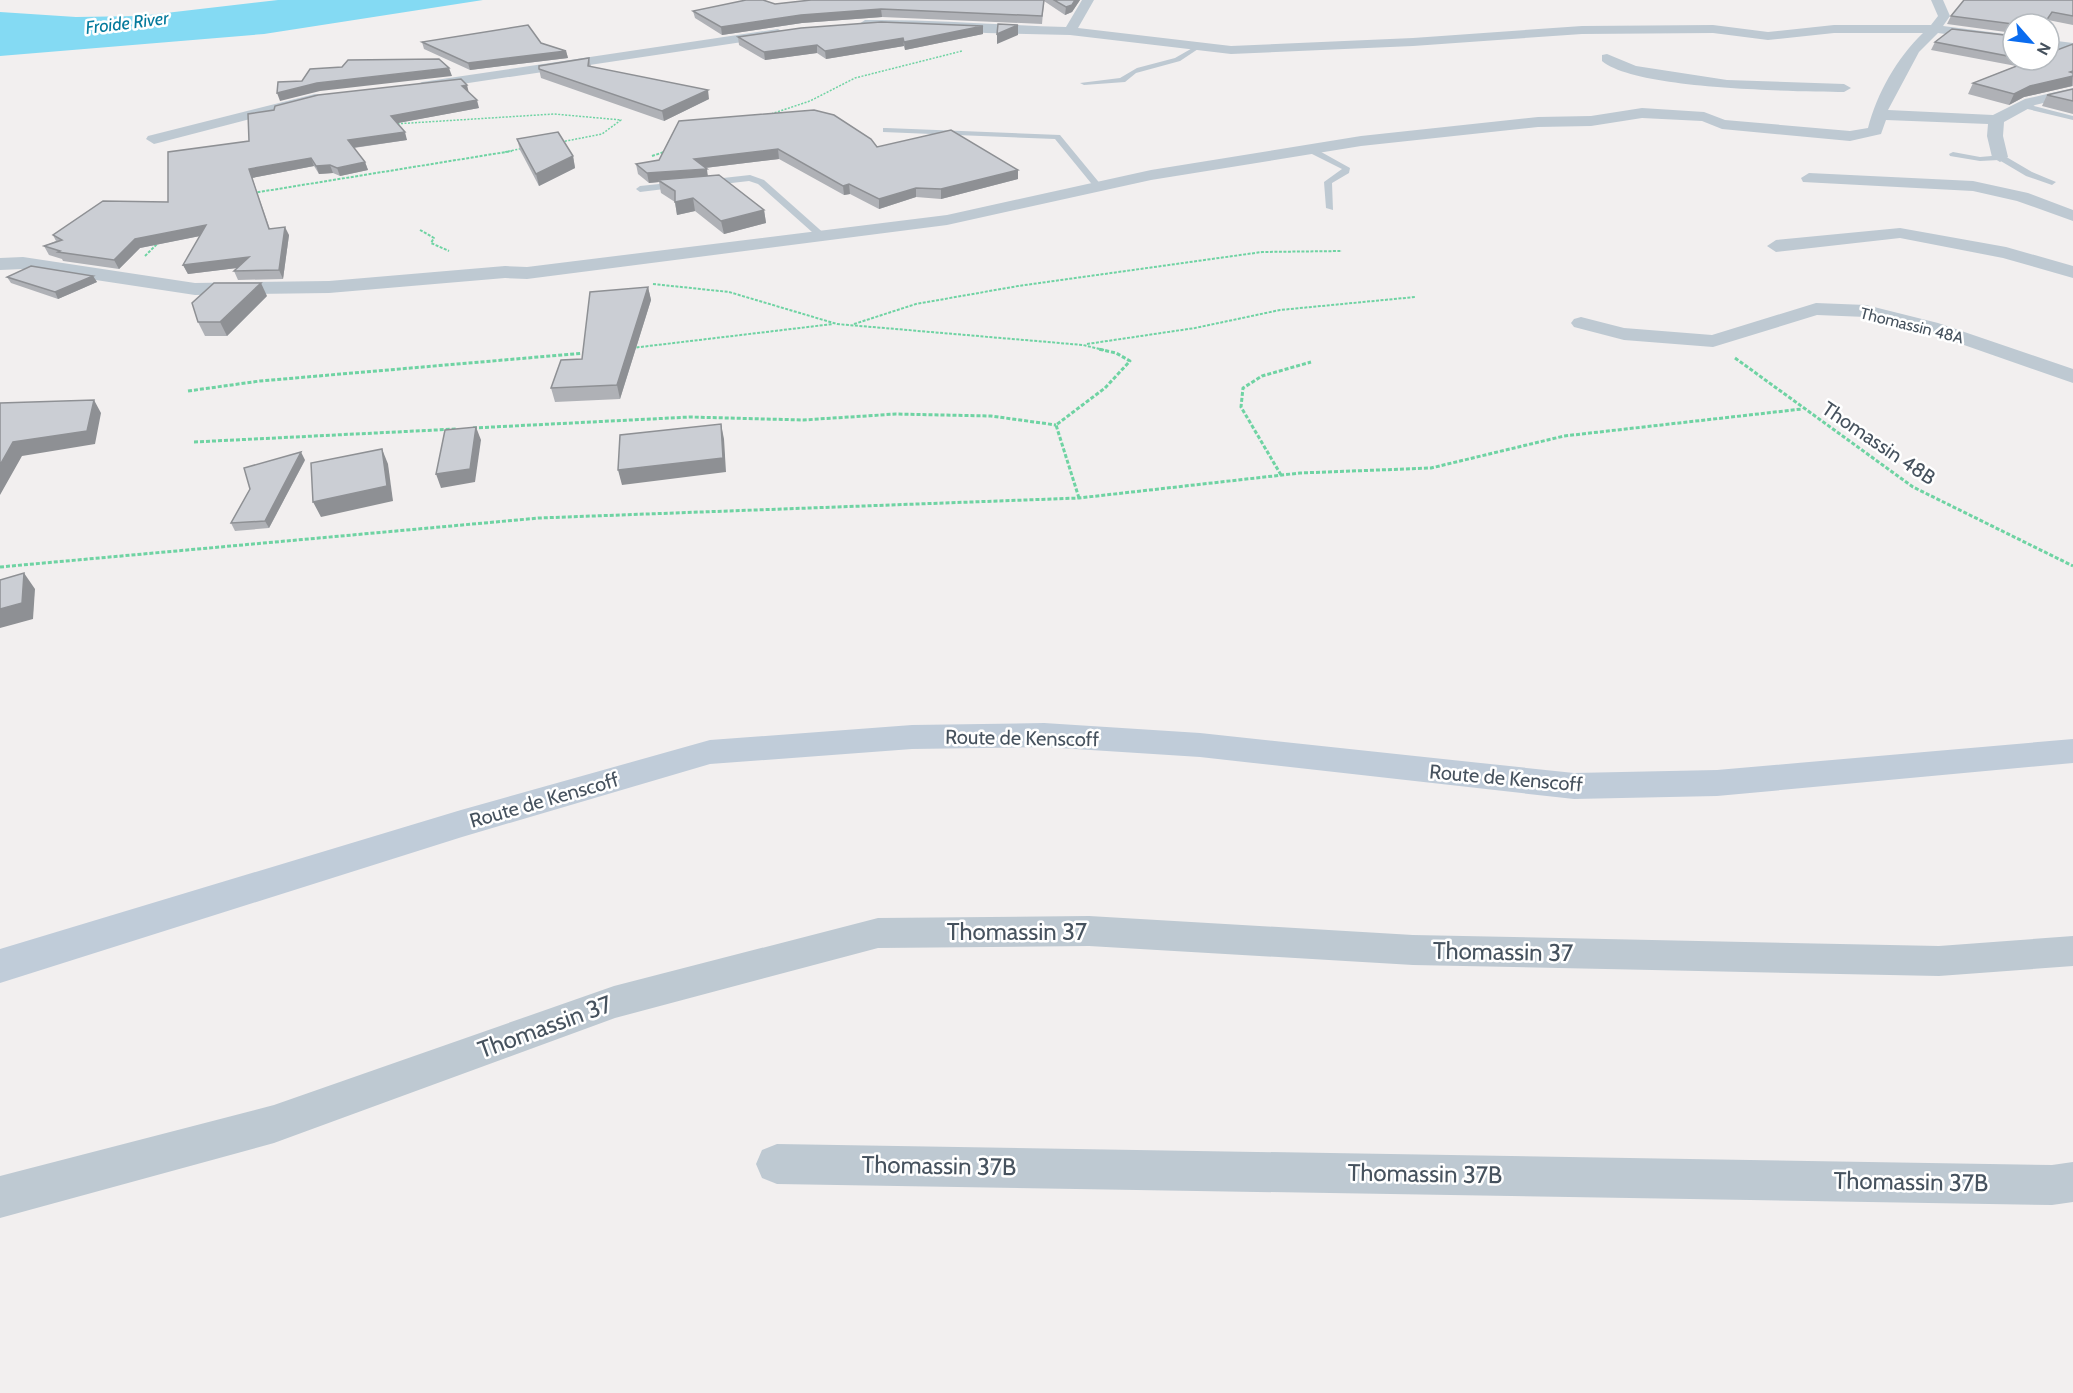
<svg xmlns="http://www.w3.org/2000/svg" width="2073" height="1393" font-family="Cabin,sans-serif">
  <rect width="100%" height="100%" fill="#f2efef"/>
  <!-- water -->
  <polygon fill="#84daf3" points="278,0 483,0 264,34 0,56 0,12 76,17 140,16"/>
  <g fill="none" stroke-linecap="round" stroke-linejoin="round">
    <!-- path-far2 -->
    <g stroke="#6fd3a3" stroke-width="1.5" stroke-dasharray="2 1.5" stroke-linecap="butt">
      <polyline points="768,115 810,101 855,78 962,51"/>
      <polyline points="394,124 554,114 621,120 602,134 561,142"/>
      <polyline points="505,152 524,148"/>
      <polyline points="664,152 667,151"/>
    </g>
    <!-- path-far1 -->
    <g stroke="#6fd3a3" stroke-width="2" stroke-dasharray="3 1.5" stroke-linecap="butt">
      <polyline points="652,156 667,151"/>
      <polyline points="253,193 512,151"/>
      <polyline points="420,230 434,238 431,243 449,251"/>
      <polyline points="145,256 159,242"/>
      <polyline points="653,284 729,292 837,324 1083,345 1104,350"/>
      <polyline points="854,324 916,304 1018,286 1262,252 1342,251"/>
      <polyline points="1087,344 1195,328 1280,310 1415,297"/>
      <polyline points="632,348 833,324"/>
    </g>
    <!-- path -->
    <g stroke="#6fd3a3" stroke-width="3" stroke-dasharray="4 2" stroke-linecap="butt">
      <polyline points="1735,358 1913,487 2073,566"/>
      <polyline points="188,391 260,381 585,353"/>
      <polyline points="473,428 690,417 803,420 896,414 991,416 1056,425"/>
      <polyline points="194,442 456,429"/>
      <polyline points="1281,475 1241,407 1243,388 1262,376 1311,362"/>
      <polyline points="1079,498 1056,425 1105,388 1130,361 1116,353 1098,349"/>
      <polyline points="0,567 539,518 1079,498 1300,473 1431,468 1564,436 1802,409"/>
    </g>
    <!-- lane -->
    <g fill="#bec9d2" fill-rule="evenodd">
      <polygon points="1196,46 1198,49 1180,61 1136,73 1125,82 1084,85 1080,83 1120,78 1137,68 1175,58"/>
      <polygon points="2022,103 2073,116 2073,120 2019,107"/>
      <polygon points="886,128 1060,135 1102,186 1095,188 1055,139 883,132 883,128"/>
      <polygon points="1308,148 1314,148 1350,168 1349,173 1332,183 1333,210 1326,208 1324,182 1342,169 1308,152"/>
      <polygon points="1953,152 1980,157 2003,155 2032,172 2056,182 2052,185 2026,176 1999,160 1980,161 1950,156 1949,154"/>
      <polygon points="750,175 764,180 827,236 827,240 821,240 758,184 749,181 705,186 701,183 705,180"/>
      <polygon points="678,182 681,183 681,187 640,192 636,189 640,186"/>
    </g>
    <!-- street -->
    <g fill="#bec9d2" fill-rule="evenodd">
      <path d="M1082,0H1094L1078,28L1231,46L1413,38L1582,26L1713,25L1768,32L1834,25H1931L1938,16L1931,0H1943L1950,16L1943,26L2013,35V43L1938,33L1919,52L1888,110L1993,115L2025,99L2073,88V96L2035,105L2004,122L2003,136L2008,157L2000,162L1992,157L1987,136L1988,124L1886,120L1881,134L1850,141L1722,129L1702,121L1642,118L1591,126L1538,127L1361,146L1151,180L947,225L527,279L505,278L329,293L195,295L23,269L0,270V258L23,257L195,283L329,281L505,266L527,267L947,215L1151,170L1361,136L1538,117L1591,116L1642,108L1704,112L1725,120L1850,131L1868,128C1877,93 1897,58 1923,33H1834L1768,40L1713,33L1582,34L1413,46L1231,54L1070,35L986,33L912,27L865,28L859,24L865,20C932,19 999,25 1066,27Z"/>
      <polygon points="778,29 785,33 783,36 422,90 415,86 422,82"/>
      <polygon points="2049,40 2073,43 2073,51 2049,48"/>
      <path d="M1607,54L1636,66L1727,80L1844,84L1851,88L1844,92C1795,91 1636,90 1602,61V55Z"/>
      <polygon points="315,94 320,95 322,98 320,101 154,144 146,139 148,136"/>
      <polygon points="1809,173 1973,181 2028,193 2073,210 2073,221 2017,201 1973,191 1803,182 1801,178"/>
      <polygon points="1900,228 2006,247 2073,266 2073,278 2003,258 1900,238 1776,252 1767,246 1776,240"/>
      <polygon points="1816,303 1866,305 1938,323 2073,369 2073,383 1924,331 1866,317 1817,315 1713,347 1624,340 1574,327 1571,323 1574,319 1581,317 1624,328 1712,335"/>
      <polygon points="1089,916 1413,935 1939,946 2073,936 2073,966 1939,976 1413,965 1089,946 878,948 615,1018 274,1143 0,1218 0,1176 274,1105 614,986 878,918"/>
      <polygon points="777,1144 2052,1165 2073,1162 2073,1202 2052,1205 777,1184 762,1178 756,1164 762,1150"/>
    </g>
    <!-- secondary -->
    <polygon fill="#c0ccd9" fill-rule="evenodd" points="1044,723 1200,733 1574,773 1717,770 2073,739 2073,763 1717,796 1574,799 1200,757 1044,747 912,749 710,764 462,837 0,983 0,949 461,810 710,740 912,725"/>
  </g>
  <!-- wall -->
  <g fill="#afb1b6">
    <polygon points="811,0 1080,0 1072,12 1065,15 1044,1 1042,24 882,17 802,23 722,35 695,18 693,11 775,4"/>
    <polygon points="2073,0 2073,25 2048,20 2013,24 2013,33 1947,24 1951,16"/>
    <polygon points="983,26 983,34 905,50 904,46 826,59 817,53 765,60 739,45 738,37"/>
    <polygon points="2013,36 2013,60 2021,60 2016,66 2073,44 2073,86 2024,97 2009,105 1968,94 1973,83 2016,66 1931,50 1935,42"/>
    <polygon points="422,42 541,43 566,51 568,58 470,70 424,49"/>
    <polygon points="589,58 591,67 709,99 664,121 541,78 539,69"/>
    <polygon points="2073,89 2073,114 2042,106 2047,95"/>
    <polygon points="469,93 479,108 397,123 407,140 354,148 365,162 368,170 340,176 333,173 319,174 314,166 252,178 270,229 289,235 283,279 238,280 234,271 237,268 188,274 183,265 200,236 140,248 119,269 63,261 62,259 49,255 44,246 56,241 53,235 168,202 249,141"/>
    <polygon points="679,121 877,147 1018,170 1018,179 941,199 916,197 879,209 850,194 844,195 779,159 705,168 708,176 764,210 766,223 724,234 695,211 677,215 675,202 661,193 659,182 649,183 638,174 636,164 659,160"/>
    <polygon points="517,139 573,156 575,168 539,186 520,150"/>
    <polygon points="93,276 97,282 58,299 11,283 7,277"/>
    <polygon points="648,287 651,300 620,399 555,402 551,388 582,359"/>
    <polygon points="267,296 227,336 205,336 198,322"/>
    <polygon points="305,460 269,528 235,531 231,523"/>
  </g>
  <!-- shaded-wall -->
  <g fill="#8e9094">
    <polygon points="1075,0 1080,0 1072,12 1065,15 1066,7"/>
    <polygon points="881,9 882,17 802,23 722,35 721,27 801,15"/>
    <polygon points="1018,25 1018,35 997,44 997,34"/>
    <polygon points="983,26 983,34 905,50 904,42"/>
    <polygon points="903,38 904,46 826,59 825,51"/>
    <polygon points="817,45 817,53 765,60 764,52"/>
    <polygon points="566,51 568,58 470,70 468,63"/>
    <polygon points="449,68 452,76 320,91 280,101 277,93 317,83"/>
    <polygon points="2073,71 2072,86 2024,97 2009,105 2014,94 2030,86"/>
    <polygon points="467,85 469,93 462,86"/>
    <polygon points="708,90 709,99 664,121 662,111"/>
    <polygon points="477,100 479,108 393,124 391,116"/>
    <polygon points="405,132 407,140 351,148 348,140"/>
    <polygon points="778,149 779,159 696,169 694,159"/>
    <polygon points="573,156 575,168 539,186 536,174"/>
    <polygon points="311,158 314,166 252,178 273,237 249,169"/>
    <polygon points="365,162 368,170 340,176 337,168"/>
    <polygon points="330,165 333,173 319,174 316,166"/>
    <polygon points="707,169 708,178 658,180 659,182 649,183 647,173"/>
    <polygon points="1018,170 1018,179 941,199 941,189"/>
    <polygon points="849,184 850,194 844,195 843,186"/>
    <polygon points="916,188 916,197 879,209 879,199"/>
    <polygon points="693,198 695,211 677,215 675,202"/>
    <polygon points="764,210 766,223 724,234 721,221"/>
    <polygon points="206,225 210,234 140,248 119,269 114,260 135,239"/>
    <polygon points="285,227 289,235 283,279 279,270"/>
    <polygon points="249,257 253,266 188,274 183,265"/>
    <polygon points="93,276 97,282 58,299 55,292"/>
    <polygon points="261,283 267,296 227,336 220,322"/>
    <polygon points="648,287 651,300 620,399 617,385"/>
    <polygon points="94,400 101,413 95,444 22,456 0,495 0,465 13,442"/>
    <polygon points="721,424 724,439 726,472 622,485 618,470"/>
    <polygon points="476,427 481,440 475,482 441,488 436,474"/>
    <polygon points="382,449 388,464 393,501 321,517 313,502"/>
    <polygon points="301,452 305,460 269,528 265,521"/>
    <polygon points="24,573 35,589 33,619 0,628 0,609"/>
  </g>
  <!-- building -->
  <g fill="#cbced4" stroke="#8e9094" stroke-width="1.5">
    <polygon points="746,0 763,0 775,4 811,0 1044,0 1042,16 881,9 801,15 721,27 693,11"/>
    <polygon points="1054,0 1075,0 1072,5 1066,7"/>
    <polygon points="1964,0 2073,0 2073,16 2052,12 2044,24 2013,24 1951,16"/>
    <polygon points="881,22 983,26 904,42 903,38 825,51 817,45 764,52 738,37 801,28"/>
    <polygon points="998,24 1018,25 997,34"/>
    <polygon points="528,25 541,43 566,51 468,63 422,42"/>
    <polygon points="1952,29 2013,36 2013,57 1935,42"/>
    <polygon points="2073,44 2073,71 2070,72 2073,73 2073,76 2030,86 2014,94 1973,83 2032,60 2049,60 2049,53"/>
    <polygon points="589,58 588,66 708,90 662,111 539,69 539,66"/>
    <polygon points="439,59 449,68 317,83 277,93 278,82 302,81 310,69 342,67 348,60"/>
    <polygon points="461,79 467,85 462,86 477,100 391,116 405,132 348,140 365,162 337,168 330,165 316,166 311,158 249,169 269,229 285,227 279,270 234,271 249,257 183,265 206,225 135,239 114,260 58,252 60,251 44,246 62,240 53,235 103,201 168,202 168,152 249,141 248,114 274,110 275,106 318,95"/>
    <polygon points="2073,89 2073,101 2047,95"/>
    <polygon points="814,110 834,115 871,139 877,147 951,130 1018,170 941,189 916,188 879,199 849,184 843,186 778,149 694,159 707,169 647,173 636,164 659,160 679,121"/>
    <polygon points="558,132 573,156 536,174 517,139"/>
    <polygon points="719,175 764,210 721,221 693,198 675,202 675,191 658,180"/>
    <polygon points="31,266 93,276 55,292 7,277"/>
    <polygon points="214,283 261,283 220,322 198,322 192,303"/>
    <polygon points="648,287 617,385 551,388 561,360 582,359 590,292"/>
    <polygon points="94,400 87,431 13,442 0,465 0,403"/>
    <polygon points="721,424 723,458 618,470 620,435"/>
    <polygon points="476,427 470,469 436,474 445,430"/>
    <polygon points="382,449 387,486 313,502 311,463"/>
    <polygon points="301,452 265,521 231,523 250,489 244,468"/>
    <polygon points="24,573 22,603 0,609 0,580"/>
  </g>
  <g text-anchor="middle" stroke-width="5" stroke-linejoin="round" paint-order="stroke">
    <!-- far-street labels -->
    <g font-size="16" fill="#46525e" stroke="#fff">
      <text transform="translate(1912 325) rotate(14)" y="6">Thomassin 48A</text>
    </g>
    <!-- far-water labels -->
    <g font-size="18" font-style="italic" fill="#047a9c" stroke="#fff">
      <text transform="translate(127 23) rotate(-7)" y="6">Froide River</text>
    </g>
    <!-- street labels -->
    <g font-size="20" fill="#46525e" stroke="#fff">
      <text transform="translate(1879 443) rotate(34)" y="7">Thomassin 48B</text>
      <text transform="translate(1022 738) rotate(1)" y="7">Route de Kenscoff</text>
      <text transform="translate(1506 778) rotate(5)" y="7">Route de Kenscoff</text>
      <text transform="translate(544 800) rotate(-16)" y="7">Route de Kenscoff</text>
    </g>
    <!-- near-street labels -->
    <g font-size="24" fill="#46525e" stroke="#fff">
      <text x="1017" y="940">Thomassin 37</text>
      <text transform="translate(1503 952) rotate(1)" y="8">Thomassin 37</text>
      <text transform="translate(545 1027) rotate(-20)" y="8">Thomassin 37</text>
      <text transform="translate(939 1166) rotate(1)" y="8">Thomassin 37B</text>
      <text transform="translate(1425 1174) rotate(1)" y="8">Thomassin 37B</text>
      <text transform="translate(1911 1182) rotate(1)" y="8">Thomassin 37B</text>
    </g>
  </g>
  <!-- north arrow -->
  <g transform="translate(2031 42) rotate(118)"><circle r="28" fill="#ffffff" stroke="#b5babf" stroke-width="1.5"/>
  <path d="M0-4.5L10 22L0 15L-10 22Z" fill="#0b6cef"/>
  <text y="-9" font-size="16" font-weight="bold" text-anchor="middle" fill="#46525e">N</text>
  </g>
</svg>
